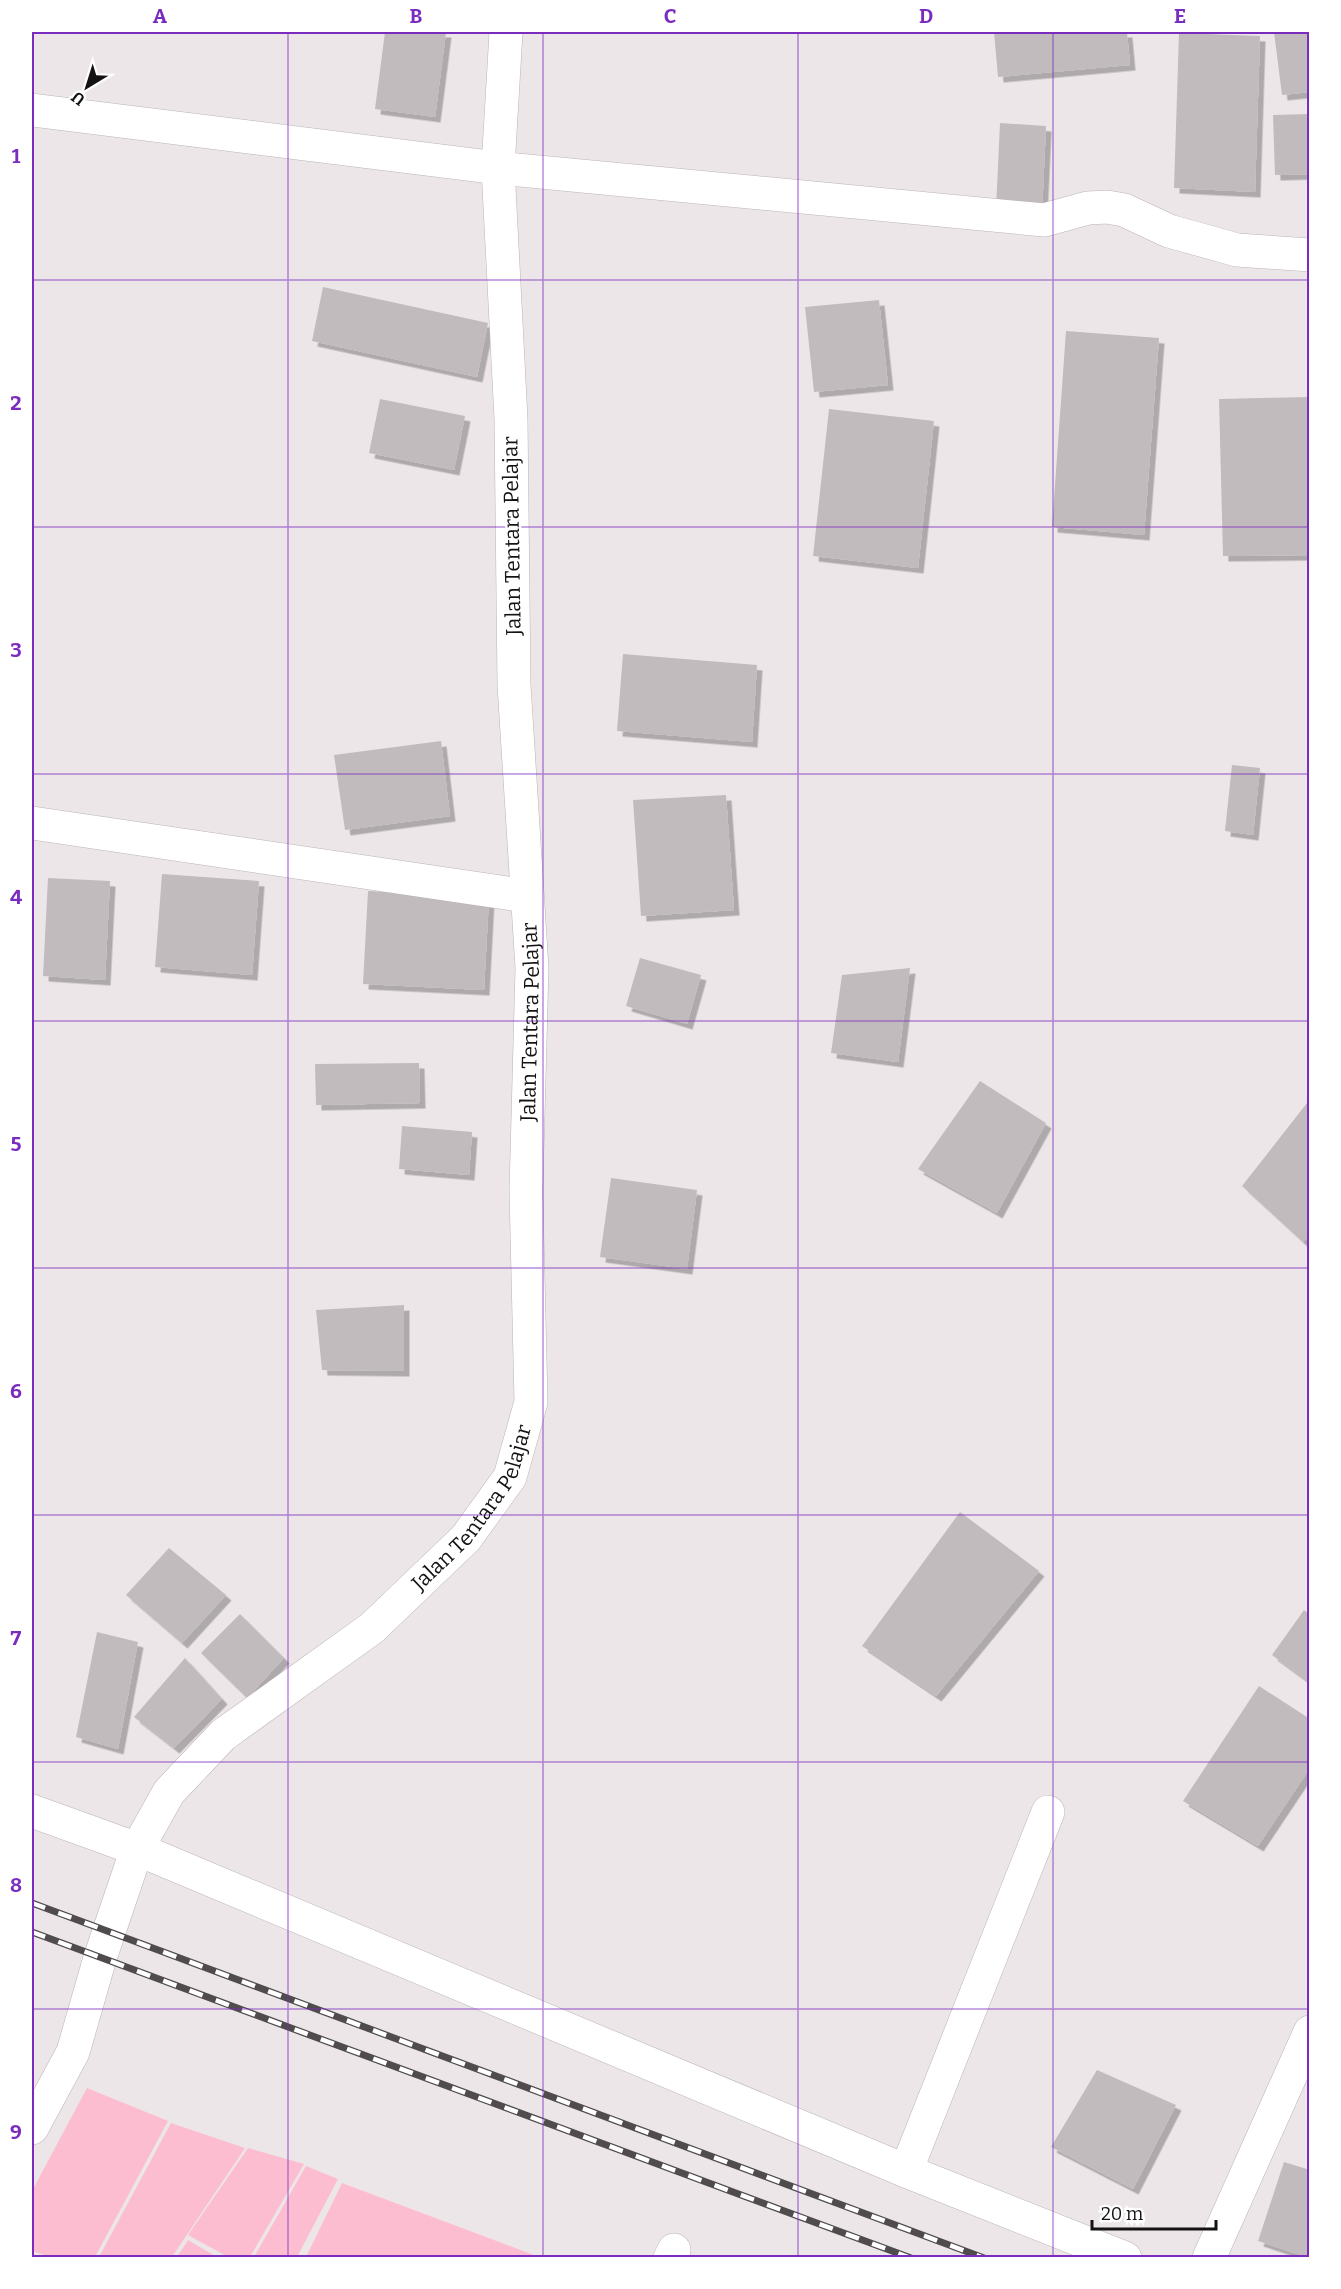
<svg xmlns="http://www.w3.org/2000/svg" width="1341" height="2289" font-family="Bitter,serif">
  <defs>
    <filter id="shadow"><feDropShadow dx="5.5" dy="5.5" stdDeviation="0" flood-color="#0004"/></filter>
  </defs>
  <rect width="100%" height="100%" fill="#ede6e8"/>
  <!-- green -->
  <g fill="#fdbdd1">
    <polygon points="87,2088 168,2121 95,2257 50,2257 32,2251 32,2191"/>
    <polygon points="171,2123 245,2148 172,2257 99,2257"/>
    <polygon points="248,2148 304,2164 250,2257 228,2257 188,2235"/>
    <polygon points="306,2166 338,2179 297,2257 254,2257"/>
    <polygon points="342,2183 539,2257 306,2257"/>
    <polygon points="188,2240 217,2257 177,2257"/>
  </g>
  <!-- building -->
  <g fill="#c2bbbd" filter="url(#shadow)">
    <polygon points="385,32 446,32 435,117 375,109"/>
    <polygon points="994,32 1127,32 1130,65 998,77"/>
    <polygon points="1274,32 1310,32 1310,92 1282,95"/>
    <polygon points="1179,33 1260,36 1255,192 1174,188"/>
    <polygon points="1310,114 1310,174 1275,175 1273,115"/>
    <polygon points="1000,123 1046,126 1042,211 996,209"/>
    <polygon points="323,287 488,323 477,377 312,341"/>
    <polygon points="879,300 888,385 814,392 805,307"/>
    <polygon points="1066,331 1159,338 1144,535 1052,527"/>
    <polygon points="1310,397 1310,555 1223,556 1219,399"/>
    <polygon points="380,399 465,416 454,470 369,453"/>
    <polygon points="829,409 934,421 918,568 813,556"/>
    <polygon points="623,654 757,665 752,742 617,731"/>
    <polygon points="441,741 450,816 345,830 334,755"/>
    <polygon points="1232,765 1260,768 1253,835 1225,831"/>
    <polygon points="726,795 734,910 641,916 633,800"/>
    <polygon points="162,874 259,881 252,975 155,967"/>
    <polygon points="48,878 110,881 105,980 43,976"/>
    <polygon points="368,891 489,897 484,990 363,984"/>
    <polygon points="640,958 701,975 687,1024 626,1006"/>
    <polygon points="910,968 898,1062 831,1053 842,975"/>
    <polygon points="419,1063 420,1103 316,1105 315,1064"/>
    <polygon points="980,1081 1046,1123 997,1213 918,1169"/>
    <polygon points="1307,1103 1310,1104 1310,1234 1303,1242 1242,1186"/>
    <polygon points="402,1126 472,1132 469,1175 399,1169"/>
    <polygon points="611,1178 697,1190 687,1269 600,1257"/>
    <polygon points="404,1305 404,1371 322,1370 316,1310"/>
    <polygon points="960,1512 1039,1571 936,1696 862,1646"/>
    <polygon points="169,1548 226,1595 182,1643 126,1595"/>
    <polygon points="1304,1610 1310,1615 1310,1683 1272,1655"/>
    <polygon points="240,1614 284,1658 247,1698 201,1653"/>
    <polygon points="97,1632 138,1642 118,1749 76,1737"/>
    <polygon points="185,1658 222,1699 174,1748 134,1717"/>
    <polygon points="1259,1686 1310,1719 1310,1768 1258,1846 1183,1801"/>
    <polygon points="1097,2070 1176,2105 1133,2189 1051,2147"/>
    <polygon points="1284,2162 1310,2170 1310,2258 1258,2241"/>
  </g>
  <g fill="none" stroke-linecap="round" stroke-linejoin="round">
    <defs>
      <g id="minor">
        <polyline points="32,110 498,168 1044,220 1088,208 1107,207 1124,210 1169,231 1237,250 1310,255"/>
        <polyline points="32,823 527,896"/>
        <path id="s1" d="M32,2128L73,2052L100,1958L137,1849L169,1792L223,1735L372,1628L466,1538L510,1477L531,1402L526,1191L532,968L514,685L511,419L498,168L506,32"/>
        <polyline points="906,2171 1048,1812"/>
        <polyline points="670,2258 674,2250"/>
        <polyline points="1209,2258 1310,2032"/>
      </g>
      <polyline id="tertiary" points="32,1811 137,1849 906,2171 1125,2258"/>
    </defs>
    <!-- minor casing -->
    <use href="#minor" stroke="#bbb4b6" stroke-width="34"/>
    <!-- tertiary casing -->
    <use href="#tertiary" stroke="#bbb4b6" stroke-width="34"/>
    <!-- minor -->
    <use href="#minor" stroke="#fff" stroke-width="33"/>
    <!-- tertiary -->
    <use href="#tertiary" stroke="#fff" stroke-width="33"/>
    <defs>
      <g id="rail">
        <polyline points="32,1903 984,2258"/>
        <polyline points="32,1932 911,2258"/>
      </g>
    </defs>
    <!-- rail casing -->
    <use href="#rail" stroke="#504c4e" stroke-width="7"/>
    <!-- rail -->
    <use href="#rail" stroke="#fff" stroke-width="4.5" stroke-dasharray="14" stroke-linecap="butt"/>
  </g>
  <!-- grid -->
  <path fill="none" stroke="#7b2cbf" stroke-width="1.5" stroke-opacity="0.55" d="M288,32V2258M543,32V2258M798,32V2258M1053,32V2258M32,280H1310M32,527H1310M32,774H1310M32,1021H1310M32,1268H1310M32,1515H1310M32,1762H1310M32,2009H1310"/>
  <g text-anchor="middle" stroke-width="5" stroke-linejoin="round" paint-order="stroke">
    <!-- street labels -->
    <g font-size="21" fill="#151213" stroke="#fff">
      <text transform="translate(512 536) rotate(-91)" y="7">Jalan Tentara Pelajar</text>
      <text dy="7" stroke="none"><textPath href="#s1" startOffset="1290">Jalan Tentara Pelajar</textPath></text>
      <text dy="7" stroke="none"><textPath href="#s1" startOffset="786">Jalan Tentara Pelajar</textPath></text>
    </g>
  </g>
  <!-- border -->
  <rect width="1341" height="2289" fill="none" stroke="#ffffff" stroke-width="66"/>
  <!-- north arrow -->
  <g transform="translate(87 87) rotate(218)" stroke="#ffffff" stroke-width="4.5" paint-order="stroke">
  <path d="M0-4.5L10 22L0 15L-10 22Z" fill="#151213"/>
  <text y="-9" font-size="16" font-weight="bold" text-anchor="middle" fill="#151213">U</text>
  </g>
  <!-- scale -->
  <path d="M1092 2220v9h124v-9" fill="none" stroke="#151213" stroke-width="3"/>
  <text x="1101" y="2220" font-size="18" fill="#151213" stroke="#ffffff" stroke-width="4.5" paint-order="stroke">20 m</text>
  <rect x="33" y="33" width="1275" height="2223" fill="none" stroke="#7b2cbf" stroke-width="2"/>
  <g font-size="20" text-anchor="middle" font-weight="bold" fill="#7b2cbf">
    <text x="160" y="23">A</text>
    <text x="416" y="23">B</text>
    <text x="670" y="23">C</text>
    <text x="926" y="23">D</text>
    <text x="1180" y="23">E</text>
    <text x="16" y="163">1</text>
    <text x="16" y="410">2</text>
    <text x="16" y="657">3</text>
    <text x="16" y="904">4</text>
    <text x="16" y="1151">5</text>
    <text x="16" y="1398">6</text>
    <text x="16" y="1645">7</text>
    <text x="16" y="1892">8</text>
    <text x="16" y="2139">9</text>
  </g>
</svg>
